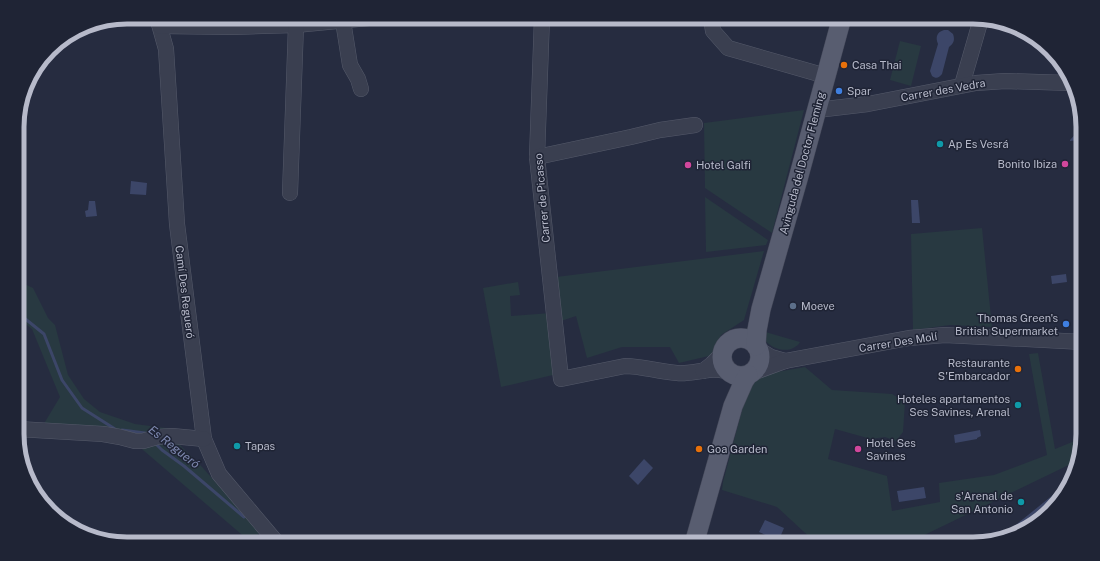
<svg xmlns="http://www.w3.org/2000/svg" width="1100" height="561" font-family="'Public Sans',sans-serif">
  <rect width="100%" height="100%" fill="#262c40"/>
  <!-- green -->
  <g fill="#283941">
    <polygon points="900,41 921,46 911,86 890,80"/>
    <polygon points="804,110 772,233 705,188 704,123"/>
    <polygon points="705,197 768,240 766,245 706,252"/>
    <polygon points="982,228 992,327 950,325 913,330 911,234"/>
    <polygon points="764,251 744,320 721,335 713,355 679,363 670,347 622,347 587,358 576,316 558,322 556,277"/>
    <polygon points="18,281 33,288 48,318 55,325 68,375 84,399 100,412 135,424 196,432 145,437 42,427 60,397 32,329 18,318"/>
    <polygon points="518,282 520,295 510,296 511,316 551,313 553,375 501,387 483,288"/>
    <path d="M762,331L800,342C799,344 797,346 795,347C787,353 771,349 765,340C764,338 763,334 762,331Z"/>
    <polygon points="1038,353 1055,449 1082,438 1077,461 910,542 908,544 817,544 777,507 722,490 723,482 747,391 756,380 771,373 805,367 832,390 892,394 905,402 903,432 896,441 885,437 871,439 835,429 828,459 887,476 892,511 940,502 939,483 994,475 1047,455 1029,354"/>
    <polygon points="177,442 203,468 259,531 255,543 248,540 136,444"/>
  </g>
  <!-- water -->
  <g fill="#3c4668">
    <path d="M944,30H948L953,34C955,40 954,43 949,47L942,74C939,78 936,79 932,76L930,71L938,44C935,37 937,32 944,30Z"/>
    <polygon points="1082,127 1082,177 1080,171 1078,140 1070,141 1070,140"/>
    <polygon points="131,181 147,183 146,195 130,194"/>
    <polygon points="911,200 918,200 920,223 912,223"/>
    <polygon points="89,201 95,201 97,216 86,217 85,211 88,210"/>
    <polygon points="1066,274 1067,282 1052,284 1051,276"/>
    <polygon points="980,430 981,436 977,438 977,439 955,443 954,435"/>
    <polygon points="644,459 653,468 638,485 629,476"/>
    <polygon points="1072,481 1034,525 1001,537 1059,490"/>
    <polygon points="924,487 926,498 899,502 897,491"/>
    <polygon points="765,520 784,528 781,535 785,537 783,543 759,532"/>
  </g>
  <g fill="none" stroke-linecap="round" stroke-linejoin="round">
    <!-- stream -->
    <g stroke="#3c4668" stroke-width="3">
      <polyline points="18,313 44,334 62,380 82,408 115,429"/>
      <polyline points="122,430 145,433 147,435"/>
      <polyline points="154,442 162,450 184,466 244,517"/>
    </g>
    <defs>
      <g id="minor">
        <polyline points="157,17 166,49 177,224 204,439 219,474 278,544"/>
        <path d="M542,17L537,157L561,379L625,366C642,366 659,372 677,373C688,374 698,371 709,370C715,369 721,370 727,371"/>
        <polyline points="711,17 713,31 728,48 826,76"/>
        <polyline points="343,21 350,65 358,79 361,89"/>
        <polyline points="160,26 233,27 296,25 379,17"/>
        <polyline points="962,85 981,19"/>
        <polyline points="817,110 868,104 976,83 1005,81 1070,83"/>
        <polyline points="537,157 631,137 660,130 695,125"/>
        <polyline points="290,193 296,25 296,17"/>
        <polyline points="758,349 771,357 785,361"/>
        <polyline points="703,371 712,364 722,354"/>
        <polyline points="752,373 785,361 909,338 945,335 1083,342"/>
        <polyline points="18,429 103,434 120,437 135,441 143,441 157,437 172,436 204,439"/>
      </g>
      <g id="major">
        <circle cx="741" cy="357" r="19"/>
        <polyline points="756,346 757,330 761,309 798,179 842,17"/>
        <polyline points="694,544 733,406 744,381 748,375"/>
      </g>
    </defs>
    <!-- minor casing -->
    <use href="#minor" stroke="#555a6a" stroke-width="16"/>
    <!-- major casing -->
    <use href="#major" stroke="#444859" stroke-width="20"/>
    <!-- minor -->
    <use href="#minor" stroke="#3a3f50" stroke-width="15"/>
    <!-- major -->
    <use href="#major" stroke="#585d70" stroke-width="19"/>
  </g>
  <!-- markers -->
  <g fill="#e8710a" stroke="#1f2435" stroke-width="1.5">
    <circle cx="844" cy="65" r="4"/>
    <circle cx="1018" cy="369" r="4"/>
    <circle cx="699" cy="449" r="4"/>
  </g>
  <g fill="#3f7fe0" stroke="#1f2435" stroke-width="1.5">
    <circle cx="839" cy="91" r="4"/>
    <circle cx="1066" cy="324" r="4"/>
  </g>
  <g fill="#0f9aa8" stroke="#1f2435" stroke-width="1.5">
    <circle cx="940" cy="144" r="4"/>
    <circle cx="1018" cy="405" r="4"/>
    <circle cx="237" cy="446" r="4"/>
    <circle cx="1021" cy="502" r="4"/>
  </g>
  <g fill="#d1479c" stroke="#1f2435" stroke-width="1.5">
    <circle cx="1065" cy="164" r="4"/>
    <circle cx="688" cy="165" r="4"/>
    <circle cx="858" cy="449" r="4"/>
  </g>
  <circle fill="#5c6f8a" stroke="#1f2435" stroke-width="1.5" cx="793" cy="306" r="4"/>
  <g text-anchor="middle" stroke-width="3" stroke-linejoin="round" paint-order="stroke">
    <!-- poi labels -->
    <g font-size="11" fill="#b7baca" stroke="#1f2435" text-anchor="start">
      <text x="852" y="69">Casa Thai</text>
      <text x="847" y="95">Spar</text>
      <text x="948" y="148">Ap Es Vesrá</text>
      <text x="1057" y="168" text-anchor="end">Bonito Ibiza</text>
      <text x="696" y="169">Hotel Galfi</text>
      <text x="801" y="310">Moeve</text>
      <text x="1058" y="322" text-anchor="end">Thomas Green's<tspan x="1058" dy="13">British Supermarket</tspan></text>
      <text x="1010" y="367" text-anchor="end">Restaurante<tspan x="1010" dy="13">S'Embarcador</tspan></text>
      <text x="1010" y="403" text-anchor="end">Hoteles apartamentos<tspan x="1010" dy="13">Ses Savines, Arenal</tspan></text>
      <text x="866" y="447">Hotel Ses<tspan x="866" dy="13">Savines</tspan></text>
      <text x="245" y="450">Tapas</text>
      <text x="707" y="453">Goa Garden</text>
      <text x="1013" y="500" text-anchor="end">s'Arenal de<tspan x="1013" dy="13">San Antonio</tspan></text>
    </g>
    <!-- street labels -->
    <g font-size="11" fill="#b7baca" stroke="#1f2435">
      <text transform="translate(943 90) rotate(-10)" y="4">Carrer des Vedra</text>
      <text transform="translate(802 163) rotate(-75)" y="4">Avinguda del Doctor Fleming</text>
      <text transform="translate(542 198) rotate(-95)" y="4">Carrer de Picasso</text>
      <text transform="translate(185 292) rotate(83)" y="4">Camí Des Regueró</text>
      <text transform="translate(898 342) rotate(-9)" y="4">Carrer Des Molí</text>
    </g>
    <!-- water labels -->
    <g font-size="12" font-style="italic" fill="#7f8ab1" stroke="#1f2435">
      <text transform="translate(174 447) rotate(38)" y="4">Es Regueró</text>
    </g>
  </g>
  <!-- crop -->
  <path d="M0 0H1100V561H0ZM127 24H973A103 103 0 0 1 1076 127V434A103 103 0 0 1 973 537H127A103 103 0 0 1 24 434V127A103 103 0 0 1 127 24Z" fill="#1f2435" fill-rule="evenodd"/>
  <path fill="none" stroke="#b7baca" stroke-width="5" d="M127 24H973A103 103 0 0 1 1076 127V434A103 103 0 0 1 973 537H127A103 103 0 0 1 24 434V127A103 103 0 0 1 127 24Z"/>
</svg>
